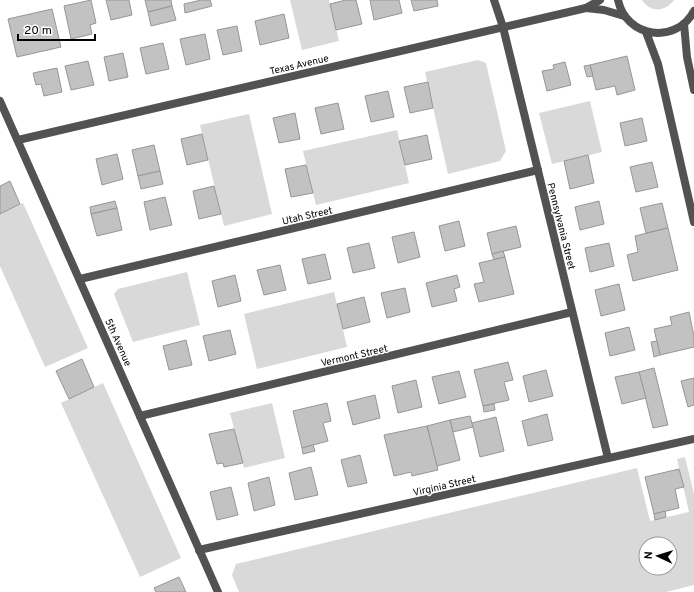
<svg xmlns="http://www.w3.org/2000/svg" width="694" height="592" font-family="Overpass,sans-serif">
  <rect width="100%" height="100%" fill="#fff"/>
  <!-- green -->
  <g fill="#d9d9d9" fill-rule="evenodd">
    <polygon points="290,0 329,0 339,41 302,50"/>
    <path d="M642,0H674C665,12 650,13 642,0Z"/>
    <polygon points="478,60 486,63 506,151 500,161 448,174 425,72"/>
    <polygon points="590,101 602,152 552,164 539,113"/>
    <polygon points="249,114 272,214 224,226 200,125"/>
    <polygon points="397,130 409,183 316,205 303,151"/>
    <polygon points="23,203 88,348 45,367 0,266 0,214"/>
    <polygon points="187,272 200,325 133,342 114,294 118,289"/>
    <polygon points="334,292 347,347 257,369 244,314"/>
    <polygon points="103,383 181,558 140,577 61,403"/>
    <polygon points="272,403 285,458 244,468 230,413"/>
    <path d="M685,457L694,494V585L666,592H239L232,575L236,564L637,468L650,521L689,512L677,459ZM646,544H670V568H646Z"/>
  </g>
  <!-- building -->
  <g fill="#c2c2c2" stroke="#969696">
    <polygon points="91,0 96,23 90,25 92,34 71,39 64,6"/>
    <polygon points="106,0 129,0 132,15 111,20"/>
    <polygon points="145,0 171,0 172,6 148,12"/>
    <polygon points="201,0 210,0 212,6 185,13 184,4"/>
    <polygon points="346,0 356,0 362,24 336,30 330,4"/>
    <polygon points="370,0 399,0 402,13 374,20"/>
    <polygon points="411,0 437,0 438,6 414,11"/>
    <polygon points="172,6 176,20 151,26 148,12"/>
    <polygon points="52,9 61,47 17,57 8,19"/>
    <polygon points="284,14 289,38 260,45 255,21"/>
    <polygon points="237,26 242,51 223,55 217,30"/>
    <polygon points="205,34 210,59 186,65 180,39"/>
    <polygon points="163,43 169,69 146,74 140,48"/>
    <polygon points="123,53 128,77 109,81 104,57"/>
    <polygon points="627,56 635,90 617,95 615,86 596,90 590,65"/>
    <polygon points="88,61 94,85 71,90 65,66"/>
    <polygon points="565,62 571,85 547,91 542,71 554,69 553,65"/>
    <polygon points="590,65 593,76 587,77 584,66"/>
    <polygon points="57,68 62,92 44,96 41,84 36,85 33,73"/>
    <polygon points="428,82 433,108 410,113 404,87"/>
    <polygon points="388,91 394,117 371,122 365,96"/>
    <polygon points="338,103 344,129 321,134 315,108"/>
    <polygon points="295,113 300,139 279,143 273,118"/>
    <polygon points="642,118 647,141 625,146 620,123"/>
    <polygon points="202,134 208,160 187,165 181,139"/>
    <polygon points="427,135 432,159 405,165 399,141"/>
    <polygon points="154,145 160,171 138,176 132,150"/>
    <polygon points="117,154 123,179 102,185 96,159"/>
    <polygon points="588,155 594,183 570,189 564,161"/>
    <polygon points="652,162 658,187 636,192 630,167"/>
    <polygon points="306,165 313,193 291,197 285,169"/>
    <polygon points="160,171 163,184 141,189 138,176"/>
    <polygon points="10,181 20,204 0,214 0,186"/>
    <polygon points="214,186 221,214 199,219 193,191"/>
    <polygon points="165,197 172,225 150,230 144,202"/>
    <polygon points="115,201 117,208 91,214 90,207"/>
    <polygon points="599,201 604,224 580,230 575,207"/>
    <polygon points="662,203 668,228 646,233 640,208"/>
    <polygon points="117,208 122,230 97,236 91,214"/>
    <polygon points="459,221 465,246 445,251 439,226"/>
    <polygon points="516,226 521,247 492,254 487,233"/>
    <polygon points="668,228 678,270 633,281 627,255 638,252 635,236"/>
    <polygon points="414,232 420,257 398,263 392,237"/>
    <polygon points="369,243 375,268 353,273 347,248"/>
    <polygon points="609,243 614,266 590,272 585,248"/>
    <polygon points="503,251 505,257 494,260 492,254"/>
    <polygon points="325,254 331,279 308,284 302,259"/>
    <polygon points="505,257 514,294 479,302 474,284 484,282 479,263"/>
    <polygon points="280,265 286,290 264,295 257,270"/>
    <polygon points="235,275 241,301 218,307 212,281"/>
    <polygon points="457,275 460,287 454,289 457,301 432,307 426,283"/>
    <polygon points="619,284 625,310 601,316 595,290"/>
    <polygon points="405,288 410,312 387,318 381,293"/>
    <polygon points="364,297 370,322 343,329 337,304"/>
    <polygon points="689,312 694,336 694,347 660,355 654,329 672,325 670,317"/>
    <polygon points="629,327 635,350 610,356 605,333"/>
    <polygon points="230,330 236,354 209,361 203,336"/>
    <polygon points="186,340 192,365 169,370 163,346"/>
    <polygon points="657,341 660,355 654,357 651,342"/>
    <polygon points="82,359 94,387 69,399 56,371"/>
    <polygon points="508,362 513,380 504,382 509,400 483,406 474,370"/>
    <polygon points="654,368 668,425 653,428 639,372"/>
    <polygon points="546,370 553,396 529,402 523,376"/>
    <polygon points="459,371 466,397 439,404 432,377"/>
    <polygon points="639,372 646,398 622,404 615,377"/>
    <polygon points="694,378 694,405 688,407 681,381"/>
    <polygon points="416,380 422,407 398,413 392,386"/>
    <polygon points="375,395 380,418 353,425 347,402"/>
    <polygon points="327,403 331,421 323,423 328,441 302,448 293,411"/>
    <polygon points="494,404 495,410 484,412 483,406"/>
    <polygon points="547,414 553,440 528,446 522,421"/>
    <polygon points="470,416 473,427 453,432 450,420"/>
    <polygon points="496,417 504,451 480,457 472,423"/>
    <polygon points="450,420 460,460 437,466 427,426"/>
    <polygon points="427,426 438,470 412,476 411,472 394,476 384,435"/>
    <polygon points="234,429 243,463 224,467 223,463 217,464 209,434"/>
    <polygon points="313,445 315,451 303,454 302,448"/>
    <polygon points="360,455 367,483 348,487 341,460"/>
    <polygon points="311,467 318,495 295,500 289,473"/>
    <polygon points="679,469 684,487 675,489 679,508 654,514 645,477"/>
    <polygon points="269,477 275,505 254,511 248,483"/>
    <polygon points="231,487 238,515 217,520 210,492"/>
    <polygon points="665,511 666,517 655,520 654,514"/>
    <polygon points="179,577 186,592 156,592 154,588"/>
  </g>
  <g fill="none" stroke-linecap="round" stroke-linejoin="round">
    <!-- street -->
    <g stroke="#525252" stroke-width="8">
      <polyline points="494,0 503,27 608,458"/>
      <path d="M618,0C626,38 676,45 694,11"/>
      <polyline points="586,8 604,10 624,16"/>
      <polyline points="684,24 687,57 694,90"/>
      <polyline points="646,32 658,64 694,222"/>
      <polyline points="0,101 218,592"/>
      <polyline points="18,140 586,8 600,0"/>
      <polyline points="80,279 538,170"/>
      <polyline points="140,416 572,312"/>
      <polyline points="199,550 694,439"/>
    </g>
  </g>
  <g text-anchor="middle" stroke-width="3" stroke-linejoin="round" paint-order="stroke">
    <!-- street labels -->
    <g font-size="10" fill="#000" stroke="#fff">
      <text transform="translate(299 64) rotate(-13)" y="4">Texas Avenue</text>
      <text transform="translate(307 215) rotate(-13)" y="4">Utah Street</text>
      <text transform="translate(562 226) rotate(76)" y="4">Pennsylvania Street</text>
      <text transform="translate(119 342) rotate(66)" y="4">5th Avenue</text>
      <text transform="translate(354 355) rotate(-13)" y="4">Vermont Street</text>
      <text transform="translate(444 485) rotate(-13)" y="4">Virginia Street</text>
    </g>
  </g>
  <!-- north arrow -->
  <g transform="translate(658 556) rotate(274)"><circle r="19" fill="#ffffff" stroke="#999999"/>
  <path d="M0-3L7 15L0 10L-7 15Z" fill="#000000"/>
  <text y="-6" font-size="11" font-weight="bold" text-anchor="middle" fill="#000000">N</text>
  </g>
  <!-- scale -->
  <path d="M18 34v6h77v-6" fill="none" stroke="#000000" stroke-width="2"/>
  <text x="24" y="34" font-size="12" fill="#000000" stroke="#ffffff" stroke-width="3" paint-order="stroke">20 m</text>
</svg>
